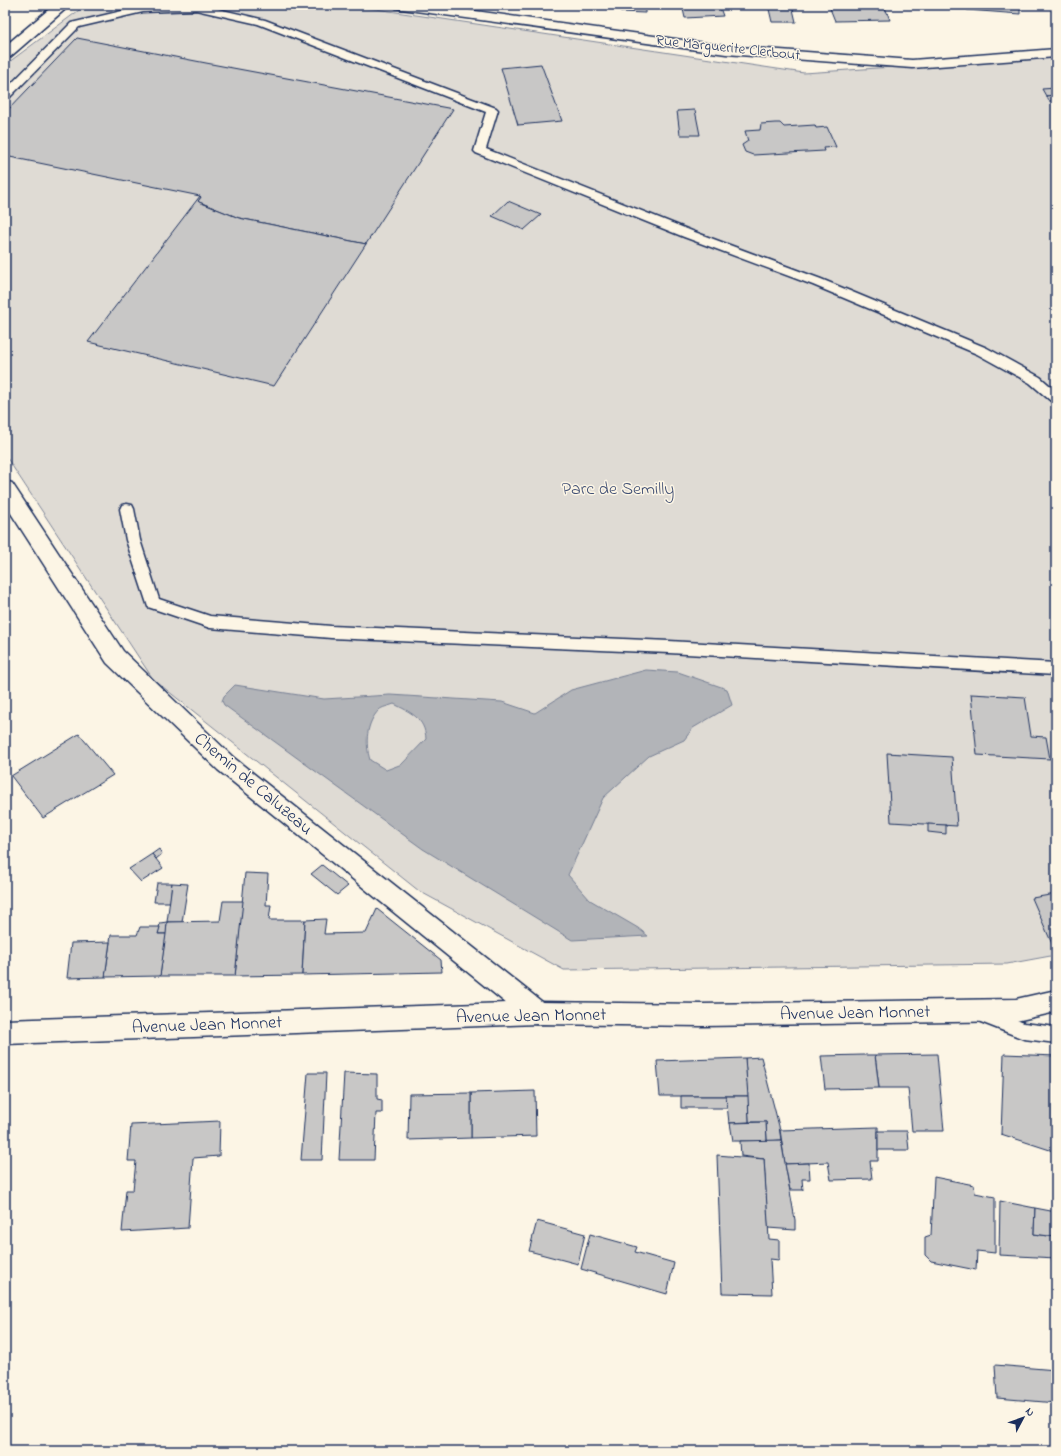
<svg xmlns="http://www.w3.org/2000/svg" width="1061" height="1456" font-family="'Indie Flower',sans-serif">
  <rect width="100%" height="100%" fill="#fcf5e5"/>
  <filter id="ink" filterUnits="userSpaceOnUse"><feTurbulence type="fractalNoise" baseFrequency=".025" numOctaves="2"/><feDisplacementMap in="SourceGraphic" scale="8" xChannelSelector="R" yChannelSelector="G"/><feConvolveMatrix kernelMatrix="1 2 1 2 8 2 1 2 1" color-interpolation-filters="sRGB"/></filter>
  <g filter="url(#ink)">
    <!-- green -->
    <polygon fill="#dfdbd4" stroke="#7d8599" points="86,5 349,5 804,73 1056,56 1056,955 1007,964 564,970 419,891 153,679 5,455 5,65"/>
    <!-- water -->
    <path fill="#b2b4b8" stroke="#767f94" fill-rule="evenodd" d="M646,670L678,672L727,689L732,705L693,728L684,740L649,756L603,798L568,875L590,900L638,928L648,936L572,940L423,849L224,705L222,701L224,696L235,685L324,699L390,695L502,702L535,713L571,690ZM394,704C410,712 425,718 426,739L402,764L386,770L370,760C365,743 366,723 379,710C382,707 389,706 394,704Z"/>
    <!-- building -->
    <g fill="#c8c7c6" stroke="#1b2f5e">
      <polygon points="621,5 645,5 645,13 621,12"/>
      <polygon points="682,5 719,5 723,16 685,18"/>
      <polygon points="768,5 792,5 796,22 772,22"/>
      <polygon points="850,5 884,5 890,20 835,21 829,6"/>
      <polygon points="967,5 1020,5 1020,14 967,10"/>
      <polygon points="77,38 206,63 453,109 366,244 239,218 199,202 198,201 201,197 200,196 5,156 5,113"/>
      <polygon points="541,64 562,121 518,125 501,68"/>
      <polygon points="1056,88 1056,95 1046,96 1042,89"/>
      <polygon points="1056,95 1056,101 1049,101 1046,96"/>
      <polygon points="695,110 700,135 680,135 677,111"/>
      <polygon points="775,123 780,123 784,127 815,125 816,128 827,127 836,147 823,148 824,151 753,155 745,152 742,145 748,141 745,131 760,130 761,124"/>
      <polygon points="200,196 201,197 198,201 199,202 239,218 366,244 274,386 88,342"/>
      <polygon points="508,201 541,215 524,230 492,216"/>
      <polygon points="971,694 1025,697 1031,736 1046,737 1050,759 977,755"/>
      <polygon points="79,734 113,775 43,818 11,776"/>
      <polygon points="887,753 952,757 957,826 891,822"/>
      <polygon points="928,824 946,825 946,834 928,832"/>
      <polygon points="159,849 162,854 156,859 152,854"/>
      <polygon points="152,854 163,868 141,882 129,869"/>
      <polygon points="322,865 348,886 337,895 311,874"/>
      <polygon points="245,873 268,874 266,905 271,905 269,920 305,920 302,975 235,976"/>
      <polygon points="157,883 172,883 170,902 154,902"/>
      <polygon points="172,883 188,884 182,922 167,922"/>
      <polygon points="1056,894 1056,953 1032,898"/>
      <polygon points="223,901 243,901 235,976 160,976 167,922 220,921"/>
      <polygon points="377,909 441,960 442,972 302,975 305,920 326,919 324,934 366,933"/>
      <polygon points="167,922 166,934 158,934 160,923"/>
      <polygon points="140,927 160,927 158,934 166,934 160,976 105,977 111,935 137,935"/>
      <polygon points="110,942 105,977 67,978 71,943"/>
      <polygon points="937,1054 944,1131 912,1131 908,1088 879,1088 875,1055"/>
      <polygon points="1004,1054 1056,1056 1056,1152 1001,1134"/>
      <polygon points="864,1055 875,1055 879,1088 825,1089 821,1056"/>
      <polygon points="761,1057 779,1126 781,1140 767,1141 766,1122 749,1122 745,1058"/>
      <polygon points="745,1058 748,1096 660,1096 657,1061"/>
      <polygon points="308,1073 326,1073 322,1160 301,1160"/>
      <polygon points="344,1073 377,1074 377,1099 382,1100 382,1113 376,1113 374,1160 339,1160"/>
      <polygon points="535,1091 536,1136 471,1138 471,1093"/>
      <polygon points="471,1093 471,1138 408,1140 409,1094"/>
      <polygon points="681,1096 726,1096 727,1108 681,1108"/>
      <polygon points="726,1096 748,1096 749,1122 729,1123"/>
      <polygon points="220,1121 219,1156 193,1158 188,1228 122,1232 126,1190 133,1190 136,1161 128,1161 131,1125"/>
      <polygon points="766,1122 767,1141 733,1141 730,1123"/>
      <polygon points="878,1127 878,1161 870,1161 872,1179 831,1180 828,1162 785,1164 780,1130"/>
      <polygon points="878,1131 907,1131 909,1150 878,1150"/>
      <polygon points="781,1140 795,1220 795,1230 768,1228 764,1159 741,1156 740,1141"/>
      <polygon points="717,1155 764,1159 769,1239 779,1240 779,1260 770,1259 772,1294 722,1293"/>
      <polygon points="809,1163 810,1179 802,1179 803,1190 790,1190 785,1164"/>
      <polygon points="934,1177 974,1185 975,1193 995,1197 995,1253 977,1251 976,1270 931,1261 925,1255 925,1237 931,1235"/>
      <polygon points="1000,1201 1035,1208 1034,1234 1056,1237 1056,1258 999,1255"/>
      <polygon points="1035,1208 1056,1212 1056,1237 1034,1234"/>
      <polygon points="537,1221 585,1234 578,1264 529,1251"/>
      <polygon points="590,1234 637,1247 635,1252 674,1263 667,1294 581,1269"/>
      <polygon points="1052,1258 1056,1258 1056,1271 1053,1270"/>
      <polygon points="1053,1341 1056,1341 1056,1362 1055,1362"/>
      <polygon points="995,1365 1056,1370 1056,1403 997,1398"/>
    </g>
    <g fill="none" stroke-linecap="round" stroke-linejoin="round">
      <defs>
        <g id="service">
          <polygon points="166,5 201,5 265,20 496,108 498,110 486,149 692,231 821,279 987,348 1040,377 1056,391 1056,403 1051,401 1030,383 977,354 813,285 684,237 476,153 474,151 486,112 258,24 196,10 143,12 79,27 9,98 5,99 5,90 71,23 143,6"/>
          <polygon points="127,504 132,505 134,509 140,540 159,599 210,616 331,626 669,641 1056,663 1056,675 669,653 331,638 210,628 148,607 126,540 120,509 122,505"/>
          <polygon points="979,1005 1024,1023 1056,1027 1056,1043 1024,1039 973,1019 970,1013 973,1007"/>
        </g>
        <g id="minor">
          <polygon points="54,5 70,5 10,57 5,58 5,46"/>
          <polygon points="394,5 432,5 726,46 912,60 1056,49 1056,57 912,68 726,54 401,9 396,8"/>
          <polygon points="5,481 12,483 123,651 234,758 546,1005 550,1013 546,1021 537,1024 528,1021 218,770 107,663 5,504"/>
        </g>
        <polygon id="secondary" points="1056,990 1056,1012 1016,1021 702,1026 537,1024 5,1044 5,1020 537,1002 702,1004 1016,999"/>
      </defs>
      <!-- service casing -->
      <use href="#service" stroke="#1b2f5e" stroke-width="3"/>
      <!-- minor casing -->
      <use href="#minor" stroke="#1b2f5e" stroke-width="3"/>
      <!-- secondary casing -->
      <use href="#secondary" stroke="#1b2f5e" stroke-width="3"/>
      <!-- service -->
      <use href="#service" fill="#fcf5e5" fill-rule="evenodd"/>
      <!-- minor -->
      <use href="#minor" fill="#fcf5e5" fill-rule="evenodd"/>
      <!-- secondary -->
      <use href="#secondary" fill="#fcf5e5" fill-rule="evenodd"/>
    </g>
  </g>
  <g text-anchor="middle" stroke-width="3" stroke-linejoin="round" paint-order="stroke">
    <!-- far-street labels -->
    <g font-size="15" fill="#1b2f5e" stroke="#fcf5e5">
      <text transform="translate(728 47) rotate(6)" y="5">Rue Marguerite Clerbout</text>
    </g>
    <!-- park labels -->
    <g font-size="18" fill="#425176" stroke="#fcf5e5">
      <text x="618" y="494">Parc de Semilly</text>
    </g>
    <!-- street labels -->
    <g font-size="18" fill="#1b2f5e" stroke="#fcf5e5">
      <text transform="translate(254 783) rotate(40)" y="6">Chemin de Caluzeau</text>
      <text transform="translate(855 1012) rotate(-1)" y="6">Avenue Jean Monnet</text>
      <text transform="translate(531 1015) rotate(-1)" y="6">Avenue Jean Monnet</text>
      <text transform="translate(207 1024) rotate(-2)" y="6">Avenue Jean Monnet</text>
    </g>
  </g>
  <!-- margin -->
  <rect width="1061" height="1456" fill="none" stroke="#fcf5e5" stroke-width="20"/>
  <rect x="10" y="10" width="1041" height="1436" fill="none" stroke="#1b2f5e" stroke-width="1.5" filter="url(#ink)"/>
  <!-- north arrow -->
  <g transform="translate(1023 1418) rotate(49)" stroke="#fcf5e5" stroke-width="3" paint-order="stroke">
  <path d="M0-3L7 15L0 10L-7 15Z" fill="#1b2f5e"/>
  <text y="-6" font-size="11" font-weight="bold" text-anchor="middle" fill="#1b2f5e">N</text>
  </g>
</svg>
